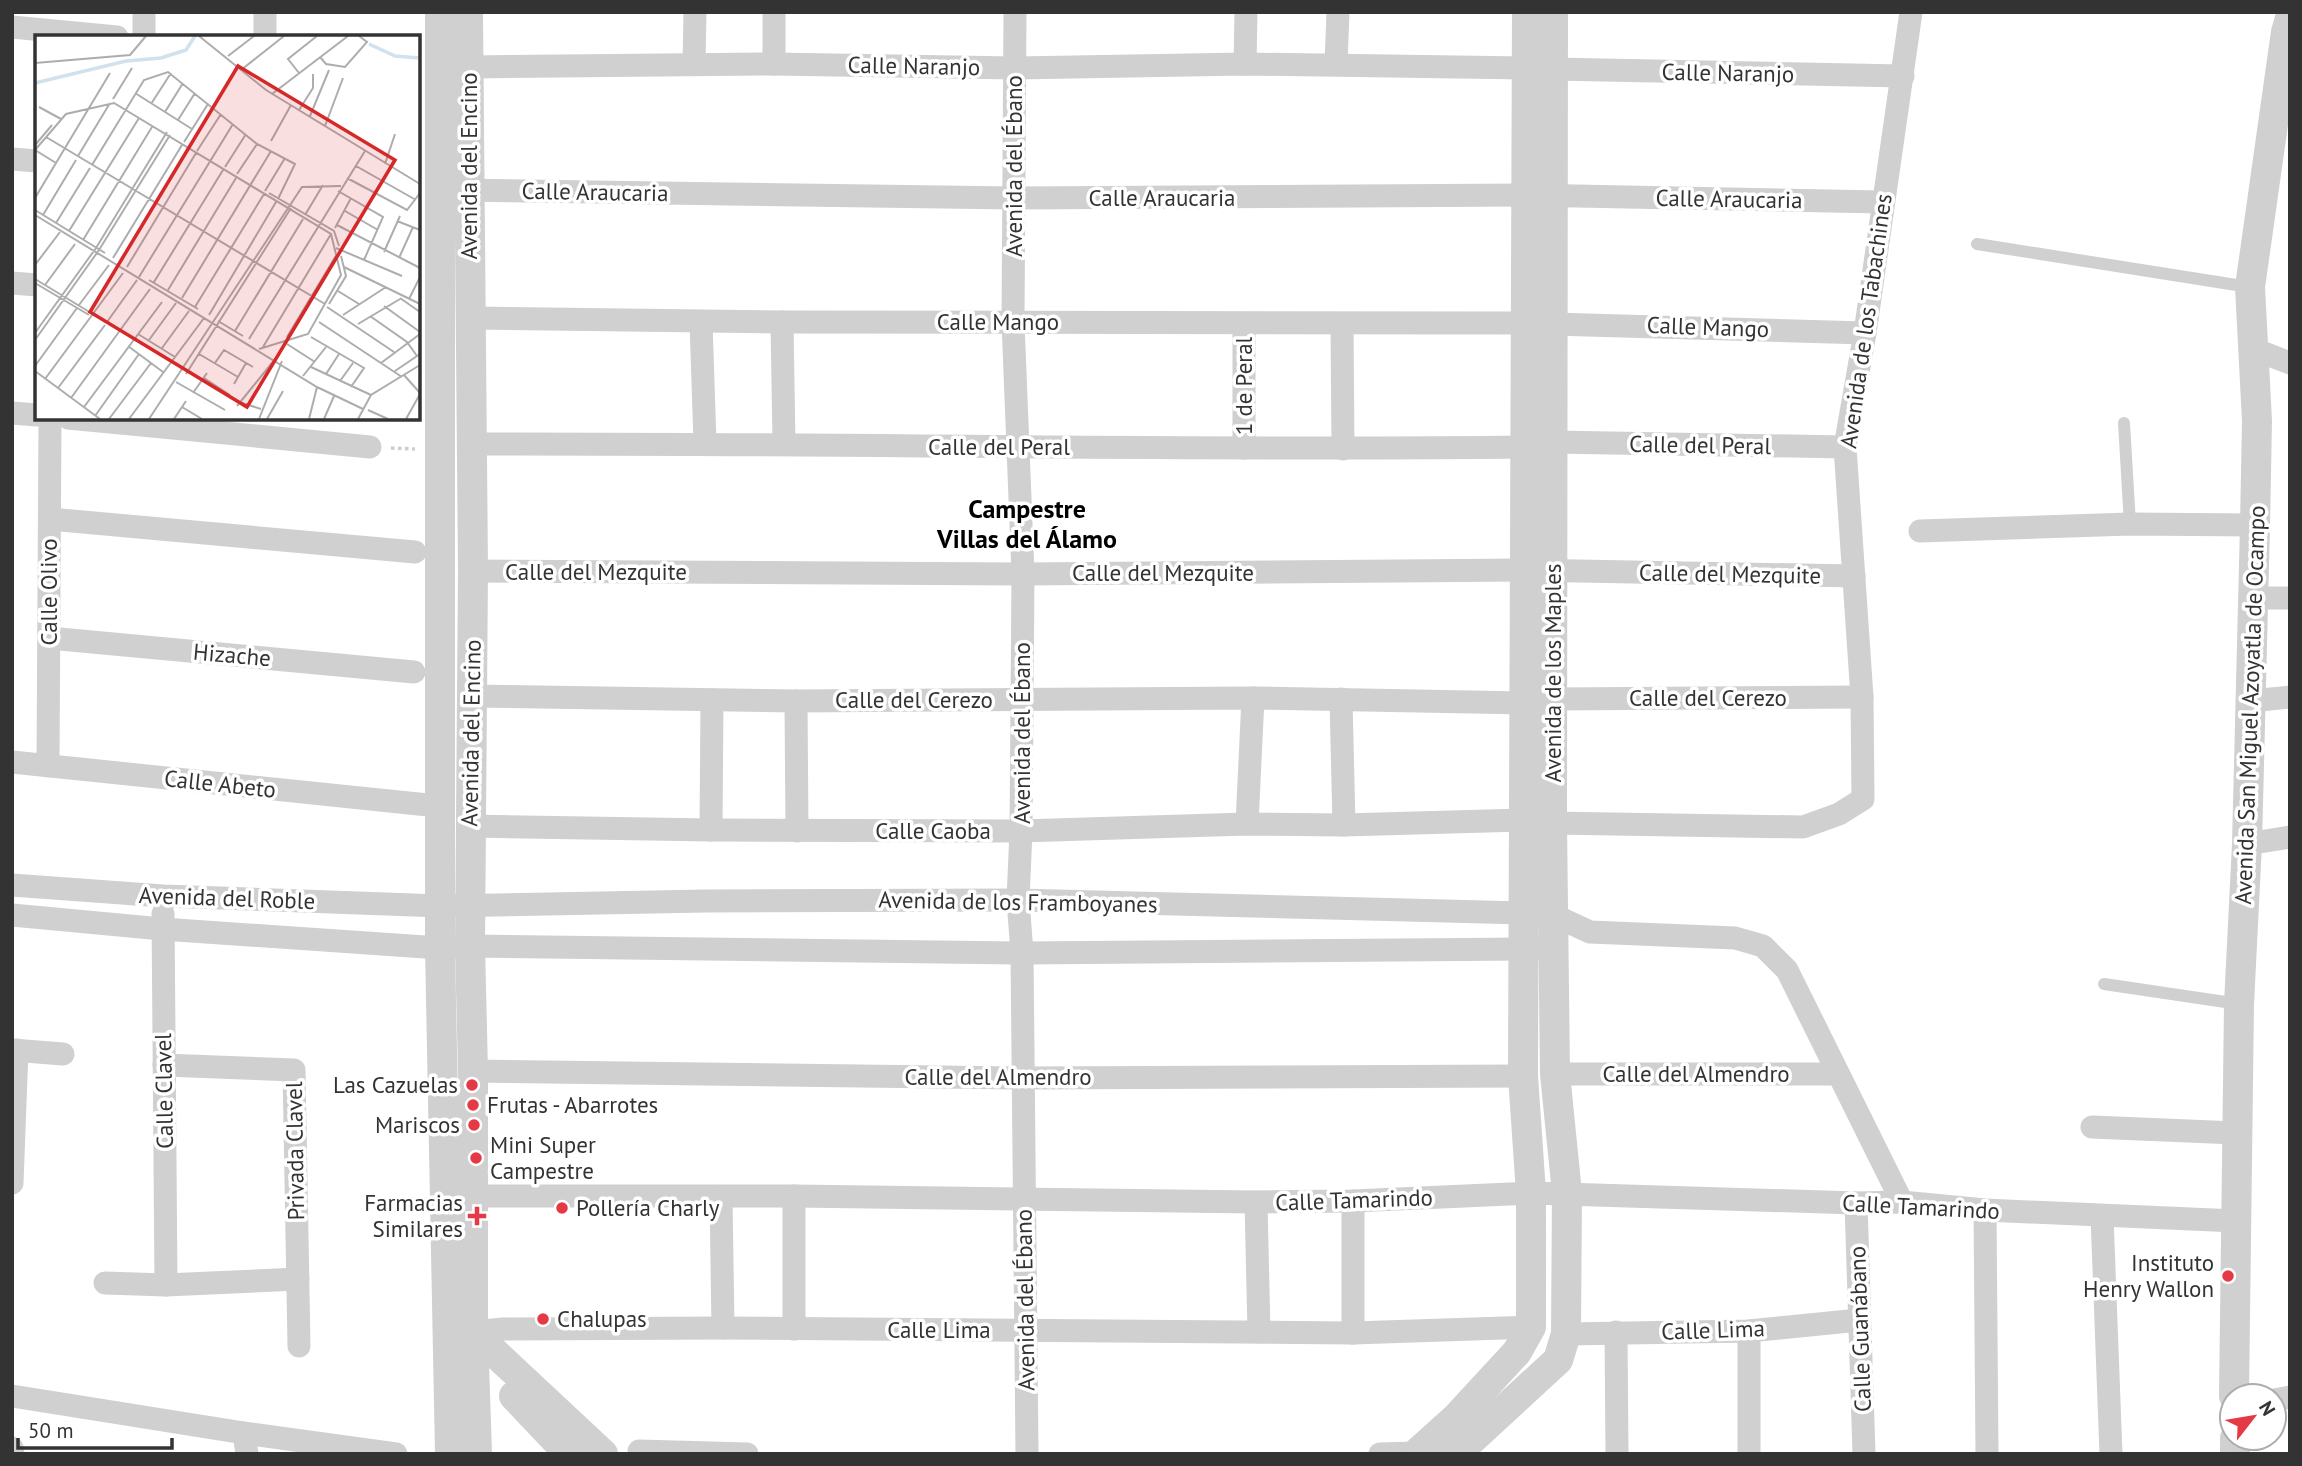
<svg xmlns="http://www.w3.org/2000/svg" width="2302" height="1466" font-family="'PT Sans',sans-serif">
  <rect width="100%" height="100%" fill="#fff"/>
  <g fill="none" stroke-linecap="round" stroke-linejoin="round">
    <!-- path -->
    <polyline stroke="#cdcdcd" stroke-width="3.5" stroke-dasharray="3.5 3.5" stroke-linecap="butt" points="391,448 415,449"/>
    <!-- service -->
    <g stroke="#d0d0d0" stroke-width="12">
      <polyline points="1977,244 2249,287"/>
      <polyline points="2124,423 2130,524"/>
      <polyline points="2104,984 2239,1004"/>
    </g>
    <!-- minor -->
    <g stroke="#d0d0d0" stroke-width="23">
      <polyline points="144,12 144,37"/>
      <polyline points="774,12 774,64"/>
      <polyline points="1015,12 1013,322 1023,574 1021,831 1018,900 1022,953 1027,1454"/>
      <polyline points="12,27 117,37"/>
      <polyline points="265,37 265,12"/>
      <polyline points="694,64 695,12"/>
      <polyline points="1245,64 1246,12"/>
      <polyline points="1336,64 1338,12"/>
      <polyline points="469,67 774,64 1015,68 1245,64 1528,68"/>
      <polyline points="1553,69 1903,76"/>
      <polyline points="12,159 37,161"/>
      <polyline points="454,190 1014,198 1525,195 1882,202"/>
      <polyline points="12,283 37,285"/>
      <polyline points="471,318 782,322 1526,323"/>
      <polyline points="701,322 705,443"/>
      <polyline points="782,322 784,444"/>
      <polyline points="1342,324 1343,449"/>
      <polyline points="1552,324 1865,333"/>
      <polyline points="2251,348 2290,363"/>
      <polyline points="12,413 37,415"/>
      <polyline points="68,418 370,447"/>
      <polyline points="1554,442 1845,447"/>
      <path d="M472,444C823,443 1175,451 1526,447"/>
      <polyline points="1244,448 1244,324"/>
      <polyline points="50,519 415,552"/>
      <polyline points="1920,531 2130,524 2255,525"/>
      <polyline points="473,571 1023,574 1524,570 1854,576"/>
      <polyline points="2252,598 2290,598"/>
      <polyline points="49,638 414,672"/>
      <polyline points="471,696 796,701 1253,698 1525,703"/>
      <polyline points="1341,699 1344,825"/>
      <polyline points="1554,699 1862,697"/>
      <polyline points="796,701 797,831"/>
      <polyline points="2251,701 2290,697"/>
      <polyline points="12,762 428,805"/>
      <polyline points="48,766 50,418"/>
      <polyline points="1552,823 1803,827 1839,814 1863,799 1862,697 1845,447 1865,333 1911,12"/>
      <polyline points="1247,824 1253,698"/>
      <polyline points="470,826 711,830 1021,831 1247,824 1344,825 1523,820"/>
      <polyline points="711,830 712,700"/>
      <polyline points="2247,844 2290,837"/>
      <polyline points="12,885 163,896 441,906 706,901 1018,900 1523,913 1553,915 1590,932 1735,938 1763,946 1787,970 1902,1202"/>
      <polyline points="163,914 166,1285"/>
      <polyline points="12,915 162,929 440,948 470,946 1022,953 1537,949"/>
      <polyline points="12,1050 63,1054"/>
      <polyline points="164,1065 294,1070 299,1346"/>
      <polyline points="473,1071 1023,1078 1523,1076"/>
      <polyline points="1555,1074 1838,1074"/>
      <polyline points="2092,1127 2236,1133"/>
      <polyline points="12,1183 17,1050"/>
      <polyline points="472,1196 794,1196 1256,1202 1353,1201 1531,1193 1856,1203 1902,1202 1985,1210 2236,1221"/>
      <polyline points="721,1197 723,1328"/>
      <polyline points="1256,1202 1259,1332"/>
      <polyline points="1856,1203 1864,1454"/>
      <polyline points="1985,1210 1987,1454"/>
      <polyline points="2102,1216 2111,1454"/>
      <polyline points="105,1283 166,1285 298,1279"/>
      <polyline points="794,1329 794,1196"/>
      <polyline points="1749,1331 1749,1454"/>
      <polyline points="473,1332 503,1329 723,1328 1353,1333 1531,1327"/>
      <polyline points="1616,1332 1617,1454"/>
      <polyline points="1353,1333 1353,1201"/>
      <polyline points="1566,1334 1749,1331 1859,1320"/>
      <polyline points="12,1396 244,1433 396,1454"/>
      <polyline points="2274,1400 2290,1397"/>
      <polyline points="244,1433 247,1454"/>
      <polyline points="12,1448 13,1454"/>
      <polyline points="639,1451 747,1454"/>
      <polyline points="1380,1454 1417,1453"/>
    </g>
    <!-- tertiary -->
    <g stroke="#d0d0d0" stroke-width="30">
      <polyline points="440,12 440,948 450,1454"/>
      <polyline points="468,12 473,571 470,946 473,1071 473,1332 477,1454"/>
      <polyline points="465,1325 603,1454"/>
      <polyline points="514,1396 569,1454"/>
      <polyline points="2234,1396 2239,1004 2247,844 2255,525 2257,421 2250,287 2286,32 2290,18"/>
      <polyline points="2235,1438 2235,1454"/>
      <polyline points="1416,1454 1456,1418 1517,1352 1531,1327 1531,1193 1523,1076 1527,12"/>
      <polyline points="1456,1454 1558,1360 1566,1334 1567,1193 1555,1074 1552,823 1553,12"/>
    </g>
  </g>
  <!-- markers -->
  <g fill="#e63946" stroke="#fff" stroke-width="2.5">
    <circle cx="472" cy="1085" r="7"/>
    <circle cx="473" cy="1105" r="7"/>
    <circle cx="474" cy="1125" r="7"/>
    <circle cx="476" cy="1158" r="7"/>
    <circle cx="562" cy="1208" r="7"/>
    <path d="M473.5 1205.5h7v7h7v7h-7v7h-7v-7h-7v-7h7z"/>
    <circle cx="2228" cy="1276" r="7"/>
    <circle cx="543" cy="1319" r="7"/>
  </g>
  <g text-anchor="middle" stroke-width="7" stroke-linejoin="round" paint-order="stroke">
    <!-- street labels -->
    <g font-size="23" fill="#333" stroke="#fff">
      <text transform="translate(914 66) rotate(1)" y="8">Calle Naranjo</text>
      <text transform="translate(1728 73) rotate(1)" y="8">Calle Naranjo</text>
      <text transform="translate(469 166) rotate(-90)" y="8">Avenida del Encino</text>
      <text transform="translate(1014 166) rotate(-90)" y="8">Avenida del Ébano</text>
      <text transform="translate(595 192) rotate(1)" y="8">Calle Araucaria</text>
      <text x="1162" y="206">Calle Araucaria</text>
      <text transform="translate(1729 199) rotate(1)" y="8">Calle Araucaria</text>
      <text transform="translate(1866 321) rotate(-82)" y="8">Avenida de los Tabachines</text>
      <text x="998" y="330">Calle Mango</text>
      <text transform="translate(1708 327) rotate(2)" y="8">Calle Mango</text>
      <text transform="translate(1244 386) rotate(-90)" y="8">1 de Peral</text>
      <text transform="translate(1700 445) rotate(1)" y="8">Calle del Peral</text>
      <text x="999" y="455">Calle del Peral</text>
      <text x="596" y="580">Calle del Mezquite</text>
      <text x="1163" y="581">Calle del Mezquite</text>
      <text transform="translate(1730 574) rotate(1)" y="8">Calle del Mezquite</text>
      <text transform="translate(49 592) rotate(-90)" y="8">Calle Olivo</text>
      <text transform="translate(232 655) rotate(5)" y="8">Hizache</text>
      <text transform="translate(1553 673) rotate(-90)" y="8">Avenida de los Maples</text>
      <text x="1708" y="706">Calle del Cerezo</text>
      <text x="914" y="708">Calle del Cerezo</text>
      <text transform="translate(2250 705) rotate(-88)" y="8">Avenida San Miguel Azoyatla de Ocampo</text>
      <text transform="translate(471 733) rotate(-89)" y="8">Avenida del Encino</text>
      <text transform="translate(1022 733) rotate(-90)" y="8">Avenida del Ébano</text>
      <text transform="translate(220 784) rotate(6)" y="8">Calle Abeto</text>
      <text x="933" y="839">Calle Caoba</text>
      <text transform="translate(227 898) rotate(2)" y="8">Avenida del Roble</text>
      <text transform="translate(1018 902) rotate(1)" y="8">Avenida de los Framboyanes</text>
      <text x="1696" y="1082">Calle del Almendro</text>
      <text x="998" y="1085">Calle del Almendro</text>
      <text transform="translate(164 1091) rotate(-91)" y="8">Calle Clavel</text>
      <text transform="translate(295 1151) rotate(-91)" y="8">Privada Clavel</text>
      <text transform="translate(1354 1200) rotate(-2)" y="8">Calle Tamarindo</text>
      <text transform="translate(1921 1207) rotate(3)" y="8">Calle Tamarindo</text>
      <text transform="translate(1025 1300) rotate(-91)" y="8">Avenida del Ébano</text>
      <text transform="translate(1860 1329) rotate(-92)" y="8">Calle Guanábano</text>
      <text x="939" y="1338">Calle Lima</text>
      <text transform="translate(1713 1330) rotate(-2)" y="8">Calle Lima</text>
    </g>
    <!-- poi labels -->
    <g font-size="23" fill="#333" stroke="#fff" text-anchor="end">
      <text x="458" y="1093">Las Cazuelas</text>
      <text x="487" y="1113" text-anchor="start">Frutas - Abarrotes</text>
      <text x="460" y="1133">Mariscos</text>
      <text x="490" y="1153" text-anchor="start">Mini Super<tspan x="490" dy="26">Campestre</tspan></text>
      <text x="463" y="1211">Farmacias<tspan x="463" dy="26">Similares</tspan></text>
      <text x="576" y="1216" text-anchor="start">Pollería Charly</text>
      <text x="2214" y="1271">Instituto<tspan x="2214" dy="26">Henry Wallon</tspan></text>
      <text x="557" y="1327" text-anchor="start">Chalupas</text>
    </g>
    <!-- quarter labels -->
    <g font-size="26" font-weight="bold" fill="#000" stroke="#fff">
      <text x="1027" y="518">Campestre<tspan x="1027" dy="30">Villas del Álamo</tspan></text>
    </g>
  </g>
  <!-- overview -->
  <g transform="translate(35 35)">
    <rect width="385" height="385" fill="#fff"/>
    <path fill="none" stroke="#cfe2ee" stroke-width="3.5" d="M334,9L360,21L385,23M0,48L91,26L126,23L151,15L160,1"/>
    <path fill="none" stroke="#adadad" stroke-width="2" d="M164,1L231,55L385,149M193,21L219,1M285,22L291,29L310,32L332,7L324,1M0,28L95,20L111,1M206,35L249,1M264,38L253,24L282,1M100,58L157,94M237,59L313,1M78,64L97,33M116,69L136,38M4,72L26,84M264,75L278,53V39M130,77L148,48M275,81L294,35M143,85L160,58M290,91L308,43M11,102L290,269M236,106L256,70M149,107L173,69M1,109L17,90M0,115L31,79L79,68L296,199L306,240L273,299L224,314M0,115L21,128M162,116L186,79M43,121L75,68M350,129L360,99M57,130L109,45L133,37L222,109L260,129L243,164M321,131L381,165M190,132L211,99M202,139L222,109M312,143L372,175L385,158M230,156L250,123M303,156L348,182L329,225M234,158L299,196L304,211M0,163L75,38M0,175L70,218M310,176L343,195M0,180L282,352L328,374M8,180L41,125M270,180L288,150M362,186L385,195M21,188L55,133M302,190L385,233M300,193L316,163M34,196L104,83M48,205L117,92M301,213L367,241M349,217L365,181M78,223L147,110M364,223L378,192M0,230L25,197M92,232L161,118M309,232L385,269M104,242L198,89M0,244L99,304M114,245L163,274M119,247L188,135M0,248L54,280M10,250L40,209M133,255L201,143M303,256L324,269M147,263L236,116M365,263L385,277M374,264L385,242M294,269L311,241L306,221M44,270L74,230M349,271L385,297M160,272L229,159M292,272L359,317M174,280L241,167M308,280L351,252M335,281L372,307L382,321M183,286L208,301M72,287L102,245M284,287L367,342M323,289L365,264M200,296L268,184M0,298L61,213L132,97M103,299L140,322M252,302L302,219M276,302L329,333L316,352M214,304L330,116M0,305L64,215L135,100M114,305L141,268M252,309L280,327M93,311L128,337M228,312L296,199M127,313L154,276M164,319L203,342M180,328L189,315L218,332M346,328L385,299M0,331L42,273M276,332L336,360M0,336L65,384M360,336L385,319M151,339L256,173M291,339L304,319M369,340L385,358M268,341L291,312M169,343L195,360M10,344L88,238M305,346L318,328M141,347L190,375M199,349L211,328M23,353L70,290M158,358L172,338M36,363L115,254M204,367L226,374M202,371L241,323M49,372L127,267M147,372L167,384M333,375L353,384M60,381L104,319M74,384L116,328M94,384L169,283M114,384L267,152L306,151M139,384L151,366M224,384L247,326M232,384L248,356M274,384L282,352M289,384L299,361M323,384L336,360L385,330M371,384L385,359"/>
    <path fill="#d62828" fill-opacity="0.15" stroke="#d62828" stroke-width="3.5" d="M203,31L360,125L212,372L55,277Z"/>
    <rect width="385" height="385" fill="none" stroke="#333" stroke-width="3.5"/>
  </g>
  <!-- border -->
  <rect width="2302" height="1466" fill="none" stroke="#333333" stroke-width="28"/>
  <!-- north arrow -->
  <g transform="translate(2253 1417) rotate(59)"><circle r="33" fill="#ffffff" stroke="#adadad" stroke-width="2"/>
  <path d="M0-5L12 26L0 18L-12 26Z" fill="#e63946"/>
  <text y="-10" font-size="19" font-weight="bold" text-anchor="middle" fill="#333333">N</text>
  </g>
  <!-- scale -->
  <path d="M18 1438v10h154v-10" fill="none" stroke="#333333" stroke-width="3.5"/>
  <text x="28" y="1438" font-size="21" fill="#333333" stroke="#ffffff" stroke-width="5" paint-order="stroke">50 m</text>
</svg>
